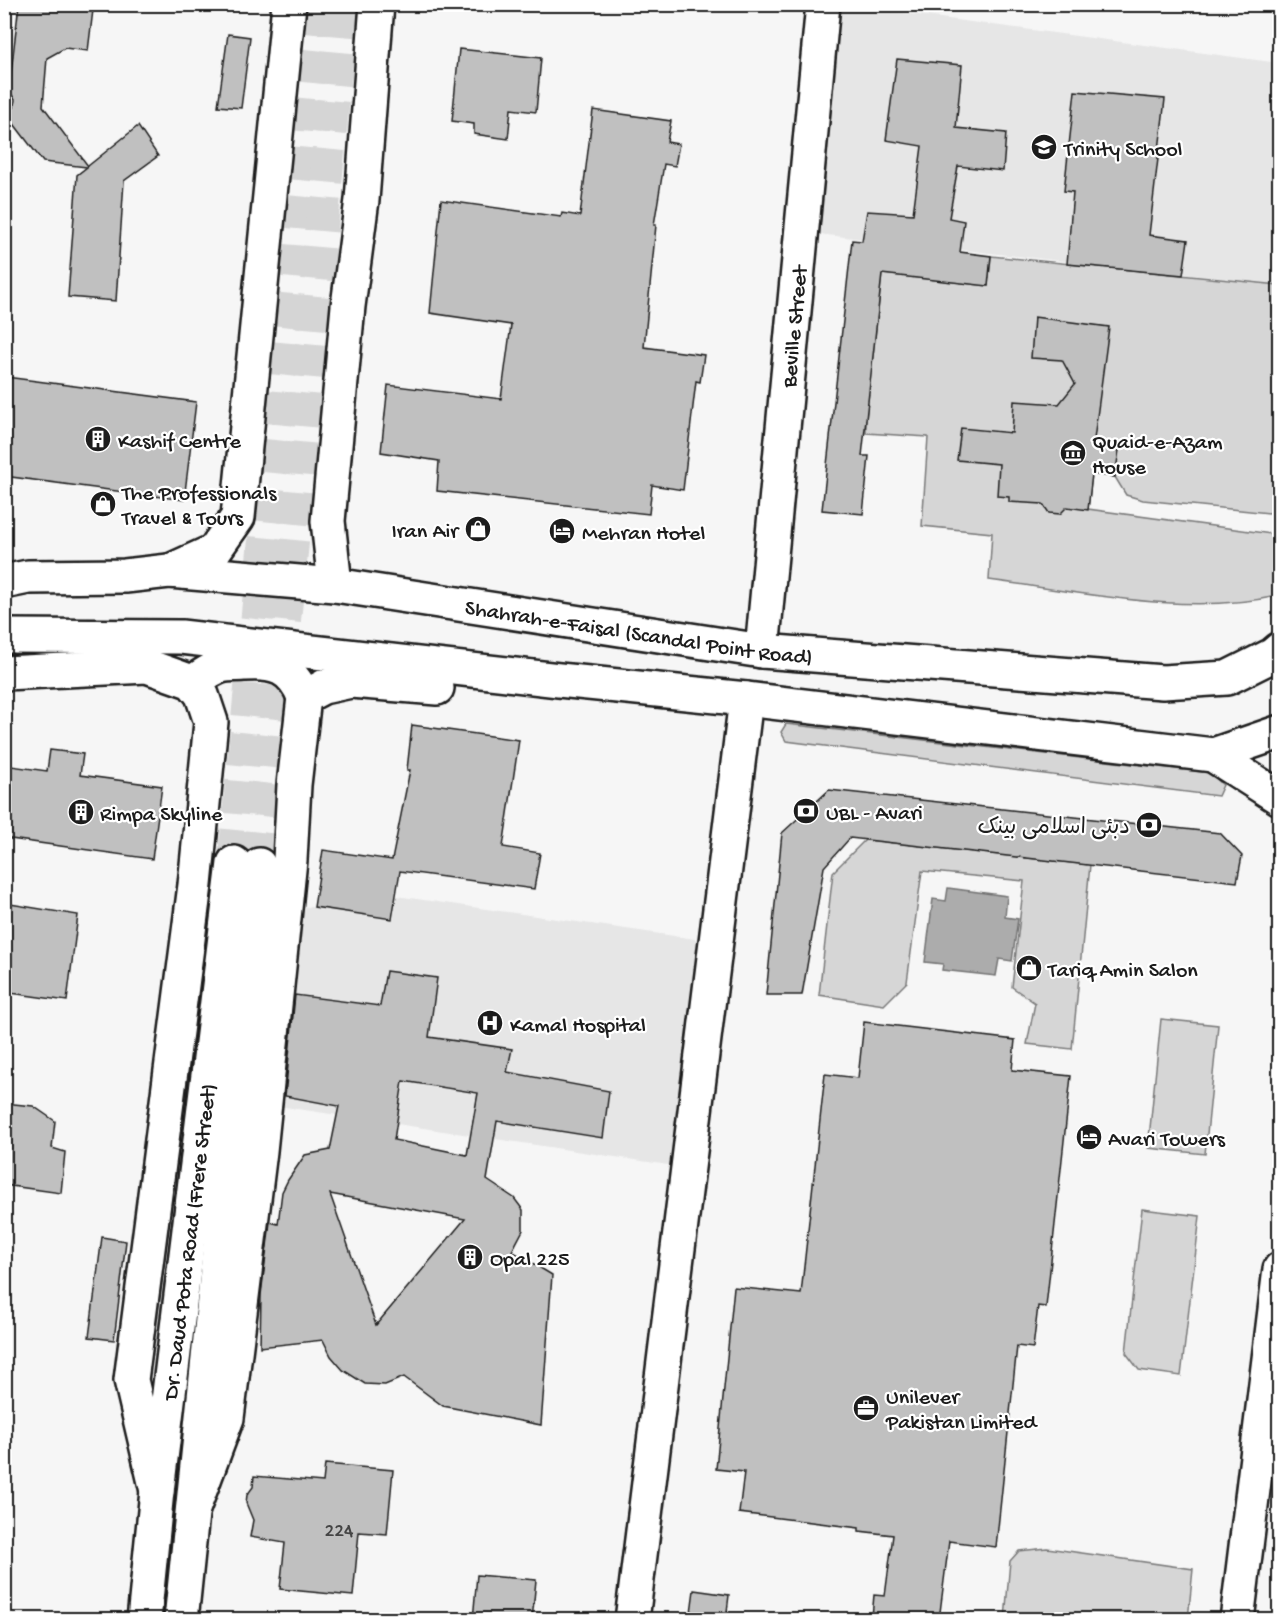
<svg xmlns="http://www.w3.org/2000/svg" width="1284" height="1624" font-family="'Gochi Hand','Playpen Sans Arabic',sans-serif">
  <rect width="100%" height="100%" fill="#f6f6f6"/>
  <filter id="ink" filterUnits="userSpaceOnUse"><feTurbulence type="fractalNoise" baseFrequency=".0167" numOctaves="2"/><feDisplacementMap in="SourceGraphic" scale="12" xChannelSelector="R" yChannelSelector="G"/><feConvolveMatrix kernelMatrix="1 2 1 2 8 2 1 2 1" color-interpolation-filters="sRGB"/></filter>
  <g filter="url(#ink)">
    <!-- built -->
    <g fill="#e6e6e6">
      <polygon points="823,5 844,5 1279,63 1279,285 800,232"/>
      <polygon points="396,896 716,942 688,1168 265,1104 285,906 314,907 392,919"/>
    </g>
    <!-- green -->
    <g fill="#d6d6d6" stroke="#797979" stroke-width="1.5">
      <path d="M991,256L1279,285V514L1143,500L1126,495L1115,477L1092,474L1088,509L1279,535L1277,596C1186,616 1081,592 989,580L992,533L922,526L928,437L866,433V419L882,274L988,286Z"/>
      <polygon points="786,724 1210,773 1223,785 1218,796 786,741 781,732"/>
      <polygon points="865,840 1090,865 1072,1049 1027,1044 1035,1003 1012,987 1024,881 922,871 907,982 884,1005 819,995 833,872"/>
      <polygon points="1161,1019 1218,1025 1205,1154 1148,1148"/>
      <polygon points="1142,1209 1200,1216 1181,1376 1139,1370 1126,1353"/>
      <polygon points="1047,1548 1193,1569 1188,1619 1005,1619 1010,1561 1019,1551"/>
    </g>
    <!-- water -->
    <polygon fill="#acacac" stroke="#727272" stroke-width="1.5" points="948,888 1007,896 1005,917 1018,919 1012,961 999,959 996,976 942,970 943,964 925,962 933,899 946,901"/>
    <!-- building -->
    <g fill="#c0c0c0" stroke="#1c1c1c" stroke-width="1.5" fill-rule="evenodd">
      <polygon points="19,4 45,4 93,10 88,51 65,48 47,58 43,106 88,166 138,126 158,156 124,181 116,301 68,297 77,175 87,167 43,162 11,120 15,100 9,90"/>
      <polygon points="228,34 250,37 241,108 218,106"/>
      <polygon points="459,49 541,58 536,112 511,109 508,139 474,134 474,124 452,121"/>
      <polygon points="897,59 962,65 956,128 1006,133 1003,171 958,166 949,218 964,221 960,252 991,256 988,286 882,274 862,456 869,456 863,514 822,510 852,240 862,241 867,211 913,214 922,146 886,140"/>
      <polygon points="1075,91 1165,99 1149,235 1188,240 1183,275 1067,264 1073,192 1064,191"/>
      <polygon points="593,110 671,121 667,142 679,144 675,166 664,164 654,225 656,225 644,347 704,355 700,382 696,381 683,490 652,485 649,514 437,491 439,461 381,452 388,385 501,399 511,325 430,313 441,200 561,217 562,213 580,216"/>
      <polygon points="1034,317 1109,327 1093,447 1119,450 1115,477 1092,474 1088,510 1067,507 1060,514 1049,513 1043,504 1009,502 1009,497 997,496 999,464 957,460 961,428 1012,433 1014,401 1059,404 1075,384 1062,360 1031,358"/>
      <polygon points="6,377 196,402 184,500 4,476 4,391"/>
      <polygon points="412,725 519,740 503,847 540,853 534,889 400,871 392,919 314,907 323,850 392,860 410,770 407,770"/>
      <polygon points="50,750 83,754 80,775 162,786 152,859 4,838 4,765 47,771"/>
      <polygon points="829,790 1220,833 1242,856 1237,882 850,838 824,867 802,995 766,995 782,833"/>
      <polygon points="4,903 78,915 67,1001 4,992"/>
      <path d="M386,971L437,978L429,1037L512,1049L507,1072L609,1091L603,1138L497,1121L487,1180L514,1198L523,1210V1230L512,1251L552,1275L541,1425L443,1406L404,1377L385,1385L365,1384L343,1370L331,1356L323,1340L260,1347L261,1295L270,1222L278,1224L282,1192L288,1180L305,1155L330,1150L339,1106L285,1096L295,995L380,1006ZM403,1081L478,1093L467,1155L394,1140ZM330,1194L465,1219L376,1325Z"/>
      <polygon points="864,1022 1015,1040 1012,1070 1071,1076 1046,1307 1038,1306 1033,1348 1017,1346 996,1547 949,1541 939,1620 882,1620 872,1617 874,1595 885,1596 893,1535 859,1531 859,1528 739,1513 744,1472 716,1469 734,1287 801,1294 825,1074 858,1078"/>
      <polygon points="4,1103 33,1106 55,1121 52,1148 65,1152 61,1193 4,1185"/>
      <polygon points="102,1237 126,1241 114,1340 89,1337"/>
      <polygon points="325,1464 393,1470 387,1534 359,1532 353,1596 280,1589 285,1543 250,1537 253,1520 246,1503 247,1495 253,1487 254,1476 323,1482"/>
      <polygon points="477,1575 536,1580 532,1620 473,1620"/>
      <polygon points="694,1590 729,1595 726,1620 690,1620"/>
    </g>
    <g fill="none" stroke-linecap="round" stroke-linejoin="round">
      <!-- secondary-tunnel -->
      <g stroke="#d5d5d5" stroke-width="33" stroke-dasharray="33 16" stroke-linecap="butt">
        <polyline points="234,863 315,4"/>
        <polyline points="259,865 296,509 342,4"/>
      </g>
      <defs>
        <g id="street">
          <path id="s1" d="M762,651L823,4"/>
        </g>
        <g id="secondary">
          <path id="s2" d="M144,1620L157,1491L234,863"/>
          <polyline points="181,1620 259,865"/>
          <polyline points="632,1620 746,699"/>
        </g>
        <polyline id="primary" points="1237,1620 1280,1269"/>
        <g id="highway">
          <polyline points="170,571 214,551 238,517 289,4"/>
          <path id="s3" d="M4,582L28,577L125,576L169,571L335,585L762,651L1163,682L1227,678L1273,655L1280,649"/>
          <polyline points="335,585 328,521 348,306 362,200 377,4"/>
          <polyline points="4,636 181,637 559,680 746,699 1213,755 1280,798"/>
          <polyline points="4,673 147,666 192,682 202,695 211,722 195,885 131,1380 157,1491"/>
          <path d="M192,682C201,677 211,669 221,666C228,664 237,665 245,664C274,662 292,667 304,697"/>
          <polyline points="1213,755 1280,732"/>
          <polyline points="193,1509 227,1418 260,1151 290,860 294,785 304,697 323,687 351,681 437,688"/>
        </g>
      </defs>
      <!-- street casing -->
      <use href="#street" stroke="#1c1c1c" stroke-width="38"/>
      <!-- secondary casing -->
      <use href="#secondary" stroke="#1c1c1c" stroke-width="38"/>
      <!-- primary casing -->
      <use href="#primary" stroke="#1c1c1c" stroke-width="38"/>
      <!-- highway casing -->
      <use href="#highway" stroke="#1c1c1c" stroke-width="38"/>
      <!-- street -->
      <use href="#street" stroke="#fff" stroke-width="33"/>
      <!-- secondary -->
      <use href="#secondary" stroke="#fff" stroke-width="33"/>
      <!-- primary -->
      <use href="#primary" stroke="#fff" stroke-width="33"/>
      <!-- highway -->
      <use href="#highway" stroke="#fff" stroke-width="33"/>
    </g>
  </g>
  <!-- icons -->
  <defs>
    <symbol id="school-disc" viewBox="-11 -11 22 22"><circle r="9.5" fill="#1c1c1c" stroke="#fff"/><path d="M0-5L7-2L0 1L-7-2ZM-4 1L0 2.5L4 1V4Q0 6-4 4Z" fill="#fff"/></symbol>
    <symbol id="building-disc" viewBox="-11 -11 22 22"><circle r="9.5" fill="#1c1c1c" stroke="#fff"/><path d="M-4-6H4V6H1V3H-1V6H-4ZM-2.5-4.3h1.7v1.8h-1.7ZM.8-4.3h1.7v1.8H.8ZM-2.5-1h1.7V.8h-1.7ZM.8-1h1.7V.8H.8Z" fill="#fff"/></symbol>
    <symbol id="museum-disc" viewBox="-11 -11 22 22"><circle r="9.5" fill="#1c1c1c" stroke="#fff"/><path d="M0-6L6-3V-2H-6V-3ZM-5-1h2V3h-2ZM-1-1h2V3h-2ZM3-1h2V3H3ZM-6 4H6V6H-6Z" fill="#fff"/></symbol>
    <symbol id="shop-disc" viewBox="-11 -11 22 22"><circle r="9.5" fill="#1c1c1c" stroke="#fff"/><path d="M-5-2.5h2.3a2.7 3.5 0 0 1 5.4 0H5L5.5 6h-11ZM-1.5-2.5h3a1.5 2.3 0 0 0-3 0Z" fill="#fff"/></symbol>
    <symbol id="hotel-disc" viewBox="-11 -11 22 22"><circle r="9.5" fill="#1c1c1c" stroke="#fff"/><path d="M-6-4.5h1.5V1H6V5H4.5V3h-9V5H-6ZM-4 0a1.8 1.8 0 1 1 3.6 0ZM.5 0V-2.5h3Q6-2.5 6 0Z" fill="#fff"/></symbol>
    <symbol id="bank-disc" viewBox="-11 -11 22 22"><circle r="9.5" fill="#1c1c1c" stroke="#fff"/><path d="M-6-4H6V4H-6ZM0-2.3a2.3 2.3 0 1 0 0 4.6a2.3 2.3 0 1 0 0-4.6Z" fill="#fff"/></symbol>
    <symbol id="hospital-disc" viewBox="-11 -11 22 22"><circle r="9.5" fill="#1c1c1c" stroke="#fff"/><path d="M-5-5h3v3.5h4V-5h3V5h-3V1.5h-4V5h-3Z" fill="#fff"/></symbol>
    <symbol id="office-disc" viewBox="-11 -11 22 22"><circle r="9.5" fill="#1c1c1c" stroke="#fff"/><path d="M-6-3h4V-5.5h4V-3h4V5H-6ZM-1-4.5V-3h2v-1.5ZM-6 0V1H6V0Z" fill="#fff"/></symbol>
  </defs>
  <g fill-rule="evenodd">
    <use href="#school-disc" x="1029" y="132" width="30" height="30"/>
    <use href="#building-disc" x="83" y="424" width="30" height="30"/>
    <use href="#museum-disc" x="1058" y="438" width="30" height="30"/>
    <use href="#shop-disc" x="88" y="489" width="30" height="30"/>
    <use href="#shop-disc" x="463" y="514" width="30" height="30"/>
    <use href="#hotel-disc" x="547" y="516" width="30" height="30"/>
    <use href="#bank-disc" x="791" y="796" width="30" height="30"/>
    <use href="#building-disc" x="66" y="797" width="30" height="30"/>
    <use href="#bank-disc" x="1134" y="810" width="30" height="30"/>
    <use href="#shop-disc" x="1014" y="953" width="30" height="30"/>
    <use href="#hospital-disc" x="475" y="1008" width="30" height="30"/>
    <use href="#hotel-disc" x="1074" y="1122" width="30" height="30"/>
    <use href="#building-disc" x="455" y="1242" width="30" height="30"/>
    <use href="#office-disc" x="851" y="1393" width="30" height="30"/>
  </g>
  <g text-anchor="middle" stroke-width="4.5" stroke-linejoin="round" paint-order="stroke">
    <!-- number labels -->
    <g font-size="20" fill="#454545">
      <text x="339" y="1536">224</text>
    </g>
    <!-- poi labels -->
    <g font-size="22" fill="#1c1c1c" stroke="#fff" text-anchor="start">
      <text x="1064" y="155">Trinity School</text>
      <text x="118" y="447">Kashif Centre</text>
      <text x="1092" y="448">Quaid-e-Azam<tspan x="1092" dy="25">House</tspan></text>
      <text x="122" y="499">The Professionals<tspan x="122" dy="25">Travel &amp; Tours</tspan></text>
      <text x="458" y="537" text-anchor="end">Iran Air</text>
      <text x="582" y="539">Mehran Hotel</text>
      <text x="826" y="819">UBL - Avari</text>
      <text x="100" y="820">Rimpa Skyline</text>
      <text x="1130" y="833" text-anchor="end">دبئی اسلامی بینک</text>
      <text x="1048" y="976">Tariq Amin Salon</text>
      <text x="510" y="1031">Kamal Hospital</text>
      <text x="1108" y="1145">Avari Towers</text>
      <text x="490" y="1265">Opal 225</text>
      <text x="886" y="1403">Unilever<tspan x="886" dy="25">Pakistan Limited</tspan></text>
    </g>
    <!-- street labels -->
    <g font-size="22" fill="#1c1c1c" stroke="#fff">
      <text dy="8" stroke="none"><textPath href="#s1" startOffset="326">Beville Street</textPath></text>
      <text dy="8" stroke="none"><textPath href="#s3" startOffset="640">Shahrah-e-Faisal (Scandal Point Road)</textPath></text>
      <text dy="8" stroke="none"><textPath href="#s2" startOffset="381">Dr. Daud Pota Road (Frere Street)</textPath></text>
    </g>
  </g>
  <!-- margin -->
  <rect width="1284" height="1624" fill="none" stroke="#fff" stroke-width="24"/>
  <rect x="12" y="12" width="1260" height="1600" fill="none" stroke="#1c1c1c" stroke-width="2" filter="url(#ink)"/>
</svg>
